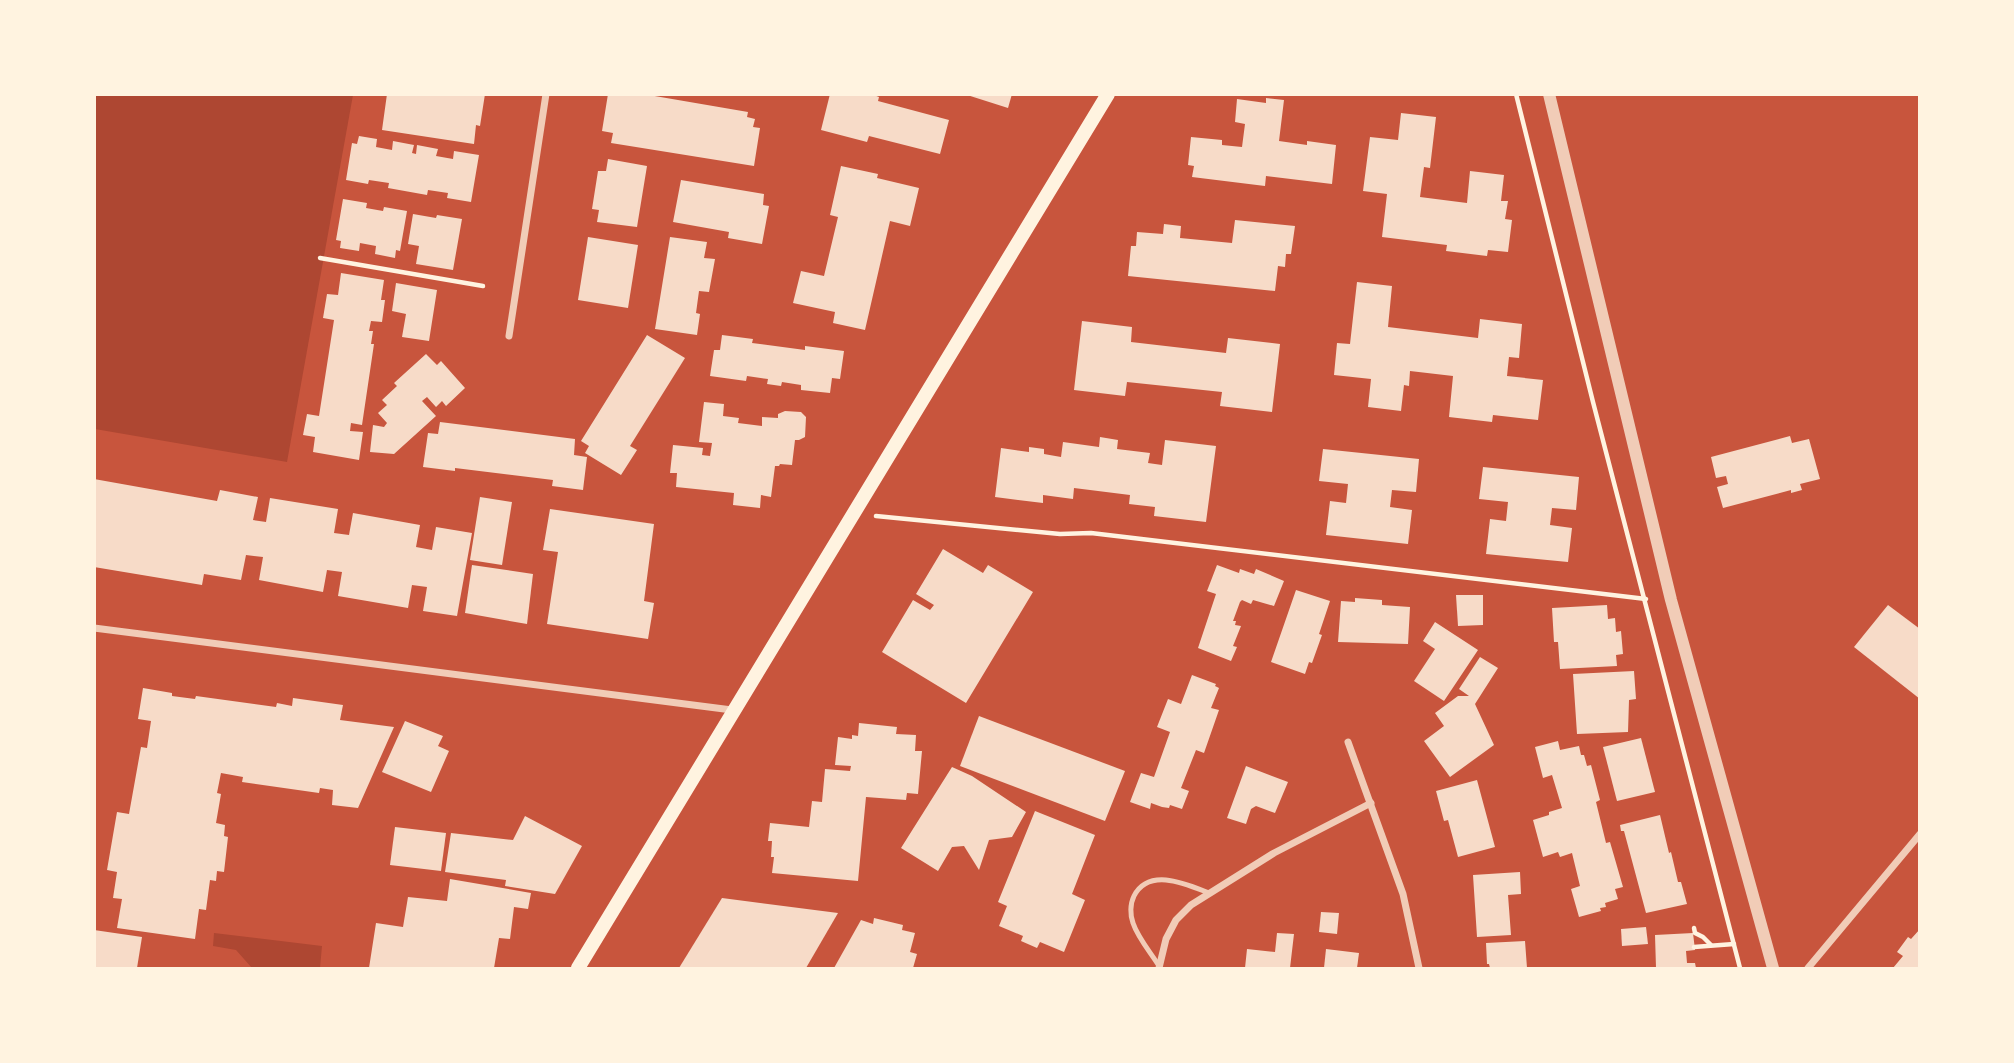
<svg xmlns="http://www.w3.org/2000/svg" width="2014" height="1063" font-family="'PT Sans Narrow',sans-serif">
  <rect width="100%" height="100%" fill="#c8553d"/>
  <!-- green -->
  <g fill="#ae4732">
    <polygon points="94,95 353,95 287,462 95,429"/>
    <polygon points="214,933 322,946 320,968 252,968 236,950 213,946"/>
  </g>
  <!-- building -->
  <g fill="#f7dbc8">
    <polygon points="387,94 485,94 480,126 476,125 474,144 382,130"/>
    <polygon points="608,94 643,94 748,112 747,117 755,119 753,127 760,128 754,166 611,143 613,133 602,131"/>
    <polygon points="830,94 871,94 879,97 878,101 949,120 940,154 869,136 867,142 821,130"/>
    <polygon points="964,94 1012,94 1008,108"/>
    <polygon points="1266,98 1284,100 1279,141 1307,145 1307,141 1336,145 1332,184 1266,176 1265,186 1192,177 1194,166 1188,165 1191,137 1222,140 1222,145 1242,147 1245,124 1235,122 1237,99 1266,103"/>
    <polygon points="1401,113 1436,117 1430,168 1424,167 1420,197 1467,203 1470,171 1504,175 1501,201 1508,201 1505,219 1512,220 1508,252 1488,250 1487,256 1446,251 1447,245 1382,237 1387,194 1363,191 1370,137 1398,140"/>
    <polygon points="359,136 377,139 376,147 392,150 393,141 414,145 412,153 416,154 417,145 438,149 436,156 453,159 454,151 479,155 471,202 447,198 448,193 428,190 427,195 388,188 389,183 369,180 368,184 346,180 352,143 357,144"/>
    <polygon points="608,159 647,166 637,227 597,222 599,210 592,209 598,171 606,171"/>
    <polygon points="841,166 878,174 877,178 919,188 910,226 890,221 865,330 833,323 835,312 793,303 801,271 824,276 838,217 830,215"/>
    <polygon points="681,180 764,194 763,205 769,206 762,244 728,238 729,232 673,222"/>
    <polygon points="343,199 367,203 366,208 383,211 384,207 407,211 400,251 396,250 395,258 375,254 376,246 360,243 359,251 340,248 341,241 336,240"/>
    <polygon points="413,214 436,218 437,215 462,219 453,270 416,264 419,246 408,244"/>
    <polygon points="1235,220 1295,226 1291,254 1286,254 1285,267 1278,266 1275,291 1128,276 1131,246 1136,246 1137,232 1163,234 1164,224 1181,226 1180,238 1232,243"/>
    <polygon points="588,237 638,245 628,308 578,300"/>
    <polygon points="670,237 707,242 704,258 715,259 709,292 699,291 696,313 700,314 697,335 655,329"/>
    <polygon points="341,273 384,280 381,300 385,300 382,322 371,321 369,331 373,331 371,344 374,344 362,425 351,423 350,431 363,432 359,460 313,452 315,437 303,435 307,414 319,416 334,320 323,318 327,294 338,295"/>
    <polygon points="1357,282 1392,286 1388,327 1478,338 1480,319 1522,324 1519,358 1509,357 1507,376 1543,380 1538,420 1493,415 1492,422 1449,417 1453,376 1410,371 1409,386 1404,385 1401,411 1368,407 1371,379 1334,375 1337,343 1350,344"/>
    <polygon points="396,283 437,290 429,341 402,337 406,314 392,311"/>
    <polygon points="1082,321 1132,327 1131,342 1226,353 1228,338 1280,344 1272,412 1220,406 1222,392 1127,382 1125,396 1074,390"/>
    <polygon points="647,335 685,358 630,446 637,450 621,475 585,453 589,446 581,441"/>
    <polygon points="722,335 753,339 752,343 805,350 805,346 844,351 840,379 832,378 830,393 801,390 801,385 782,382 781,386 767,384 768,379 747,376 746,381 710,376 714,350 720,350"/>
    <polygon points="426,354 437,365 441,361 465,388 446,406 442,401 436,407 427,397 422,401 436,416 394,454 370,452 373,425 384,427 387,423 378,413 387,405 382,400 397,386 394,383"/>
    <polygon points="704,402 724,404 723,416 739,418 738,423 762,426 762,417 778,418 778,414 785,411 801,412 806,417 805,437 799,440 795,440 792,465 780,464 779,466 775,466 771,497 761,495 760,508 733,505 734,493 676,487 677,473 670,473 673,445 703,448 702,455 710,456 712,443 699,442"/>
    <polygon points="440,422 575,439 574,455 587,457 583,490 552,486 553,480 455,468 455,471 423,467 428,433 438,434"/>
    <polygon points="1790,436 1792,443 1809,439 1820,479 1800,484 1802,490 1791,493 1791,490 1723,508 1717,487 1728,484 1726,476 1716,478 1711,457"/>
    <polygon points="1100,437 1118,440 1117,449 1150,453 1148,463 1162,465 1165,440 1216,446 1206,522 1154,516 1155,507 1129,504 1130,495 1074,488 1073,499 1043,495 1043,503 995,497 1001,448 1029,452 1029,447 1044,449 1044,454 1061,457 1063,442 1099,447"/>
    <polygon points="1323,449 1419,459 1416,492 1392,490 1390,507 1412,510 1408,544 1326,535 1330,501 1346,503 1348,484 1319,481"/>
    <polygon points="1483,467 1579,477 1576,510 1552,508 1550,525 1572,528 1568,562 1486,554 1490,519 1506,521 1508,502 1479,499"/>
    <polygon points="94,479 217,501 220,490 258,497 253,520 266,522 270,498 338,509 334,533 349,535 353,513 420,525 416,547 432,550 436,527 472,533 457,616 423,611 427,587 412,585 408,608 338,596 342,572 327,570 323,592 259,580 263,557 246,555 241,580 204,574 202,585 94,567"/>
    <polygon points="480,497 512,502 502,565 470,560"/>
    <polygon points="550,509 654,524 644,601 654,603 648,639 547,624 558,552 543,550"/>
    <polygon points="943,549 983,573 988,565 1033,592 966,703 882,652 913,600 930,610 934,605 916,594"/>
    <polygon points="472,565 533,574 527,624 465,613"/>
    <polygon points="1217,565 1239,573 1240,569 1254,574 1256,569 1284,581 1274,606 1253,600 1251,604 1242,600 1240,602 1233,621 1236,621 1235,625 1241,626 1233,646 1237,647 1231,661 1198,648 1216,594 1207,591"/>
    <polygon points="1296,590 1330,601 1319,634 1322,635 1312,663 1309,662 1305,674 1271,662"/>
    <polygon points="1456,595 1483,595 1483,625 1458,626"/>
    <polygon points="1355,598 1382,600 1382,605 1410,607 1408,644 1338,642 1341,601 1355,602"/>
    <polygon points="1607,605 1608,619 1615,618 1616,632 1621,631 1623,654 1616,655 1617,666 1560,669 1558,642 1554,642 1552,608"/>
    <polygon points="1888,605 1920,629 1920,699 1854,647"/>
    <polygon points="1435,622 1478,650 1444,701 1414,681 1435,649 1423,641"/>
    <polygon points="1480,657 1498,668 1475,704 1494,745 1450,777 1424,741 1444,726 1435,713 1458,696 1469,696 1459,689"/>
    <polygon points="1634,671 1636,699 1629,700 1628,732 1577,734 1573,674"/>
    <polygon points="1192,675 1216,684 1215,686 1219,688 1211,708 1219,710 1204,753 1196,750 1181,788 1189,791 1182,809 1170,805 1169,808 1162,807 1151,803 1150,809 1130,802 1141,773 1154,777 1170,732 1157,727 1168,699 1181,704"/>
    <polygon points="143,688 172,693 172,696 195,699 196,696 276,707 277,703 292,706 293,698 343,705 340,720 394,727 358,808 332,805 333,790 320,788 319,793 242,782 243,777 221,773 217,793 221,794 216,823 225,825 224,836 228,837 224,872 217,871 216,881 210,880 206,910 199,909 195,939 117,928 122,899 113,898 117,872 107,870 117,812 129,814 141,747 147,748 151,721 138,719"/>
    <polygon points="979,716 1125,771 1105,821 960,766"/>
    <polygon points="405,721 443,736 438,746 449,751 431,792 382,772"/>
    <polygon points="859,723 897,727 896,734 916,735 915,751 922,751 918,794 907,793 906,800 866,797 858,881 772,873 774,857 771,857 772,841 768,841 770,823 809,827 812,801 822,802 825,769 850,771 851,766 835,765 838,737 852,739 852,735 858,736"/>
    <polygon points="1641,738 1655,792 1617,801 1603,747"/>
    <polygon points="1558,741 1560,750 1579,746 1581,755 1584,755 1587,766 1591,765 1600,800 1596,802 1606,843 1610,842 1623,887 1615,889 1618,899 1605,903 1606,907 1600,908 1601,911 1579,917 1571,889 1580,886 1572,853 1560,857 1558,852 1543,857 1533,820 1549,815 1549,812 1562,808 1552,775 1543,778 1535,747"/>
    <polygon points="1246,766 1288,782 1275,813 1256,806 1251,809 1246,824 1227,818"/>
    <polygon points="952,767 972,776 1026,812 1012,837 989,840 979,870 964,846 952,847 938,871 901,848"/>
    <polygon points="1477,780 1495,847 1458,857 1448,820 1444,821 1436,791"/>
    <polygon points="1035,811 1095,835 1072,894 1085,900 1064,952 1040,942 1037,948 1021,941 1023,936 999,926 1007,906 998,902"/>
    <polygon points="1660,815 1669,853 1671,852 1678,882 1681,882 1687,904 1646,913 1624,831 1621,831 1620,825"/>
    <polygon points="525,816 582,846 555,894 505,886 506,880 445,872 451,833 513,840"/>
    <polygon points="395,827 446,833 441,871 390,865"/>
    <polygon points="1520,872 1521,894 1508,895 1511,935 1477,937 1473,875"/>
    <polygon points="450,879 531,893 528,909 514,907 510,939 499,938 494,968 369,968 376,923 403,927 408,897 447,901"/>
    <polygon points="722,898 838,913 806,968 679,968"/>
    <polygon points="1321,912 1339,913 1337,934 1319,932"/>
    <polygon points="874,918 903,925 902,930 915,933 910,952 917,954 913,968 834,968 861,920 873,924"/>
    <polygon points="1646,927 1648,944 1622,946 1621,929"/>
    <polygon points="1920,929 1920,968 1893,968 1903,956 1897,952 1908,937 1911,939"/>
    <polygon points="94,930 142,937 137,968 94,968"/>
    <polygon points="1277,933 1294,934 1290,968 1245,968 1247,949 1275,952"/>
    <polygon points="1693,933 1695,950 1686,951 1687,963 1695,963 1696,968 1656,968 1655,935"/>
    <polygon points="1525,941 1527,968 1490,968 1489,964 1487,964 1486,943"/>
    <polygon points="1326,949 1359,953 1357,968 1324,968"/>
  </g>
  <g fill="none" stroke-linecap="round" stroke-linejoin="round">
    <!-- path -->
    <g stroke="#fff3e0" stroke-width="4.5">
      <polyline points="1516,94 1593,402 1740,968"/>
      <polyline points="320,258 483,286"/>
      <polyline points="876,516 1060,534 1091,533 1646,599"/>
      <polyline points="1694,928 1695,933 1703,937 1711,945"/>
      <polyline points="1694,947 1734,944"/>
    </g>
    <!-- service -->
    <path stroke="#f1ccb7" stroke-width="5" d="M1159,966C1151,953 1138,938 1133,923C1130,915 1130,904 1134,896C1149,867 1186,884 1209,893"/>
    <!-- minor -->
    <g stroke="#f1ccb7" stroke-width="7">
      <polyline points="509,336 546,94"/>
      <polyline points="94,628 732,710"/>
      <polyline points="1348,742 1403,894 1419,968"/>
      <polyline points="1159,968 1166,939 1176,920 1191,905 1274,853 1371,803"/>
      <polyline points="1808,968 1920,834"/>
    </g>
    <!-- tertiary -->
    <polyline stroke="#f1ccb7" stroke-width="12" points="1549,94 1671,600 1773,968"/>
    <!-- secondary -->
    <path stroke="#fff3e0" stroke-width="14" d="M578,968C752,676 931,386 1108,94"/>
  </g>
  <!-- border -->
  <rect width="2014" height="1063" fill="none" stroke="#fff3e0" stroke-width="192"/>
</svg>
